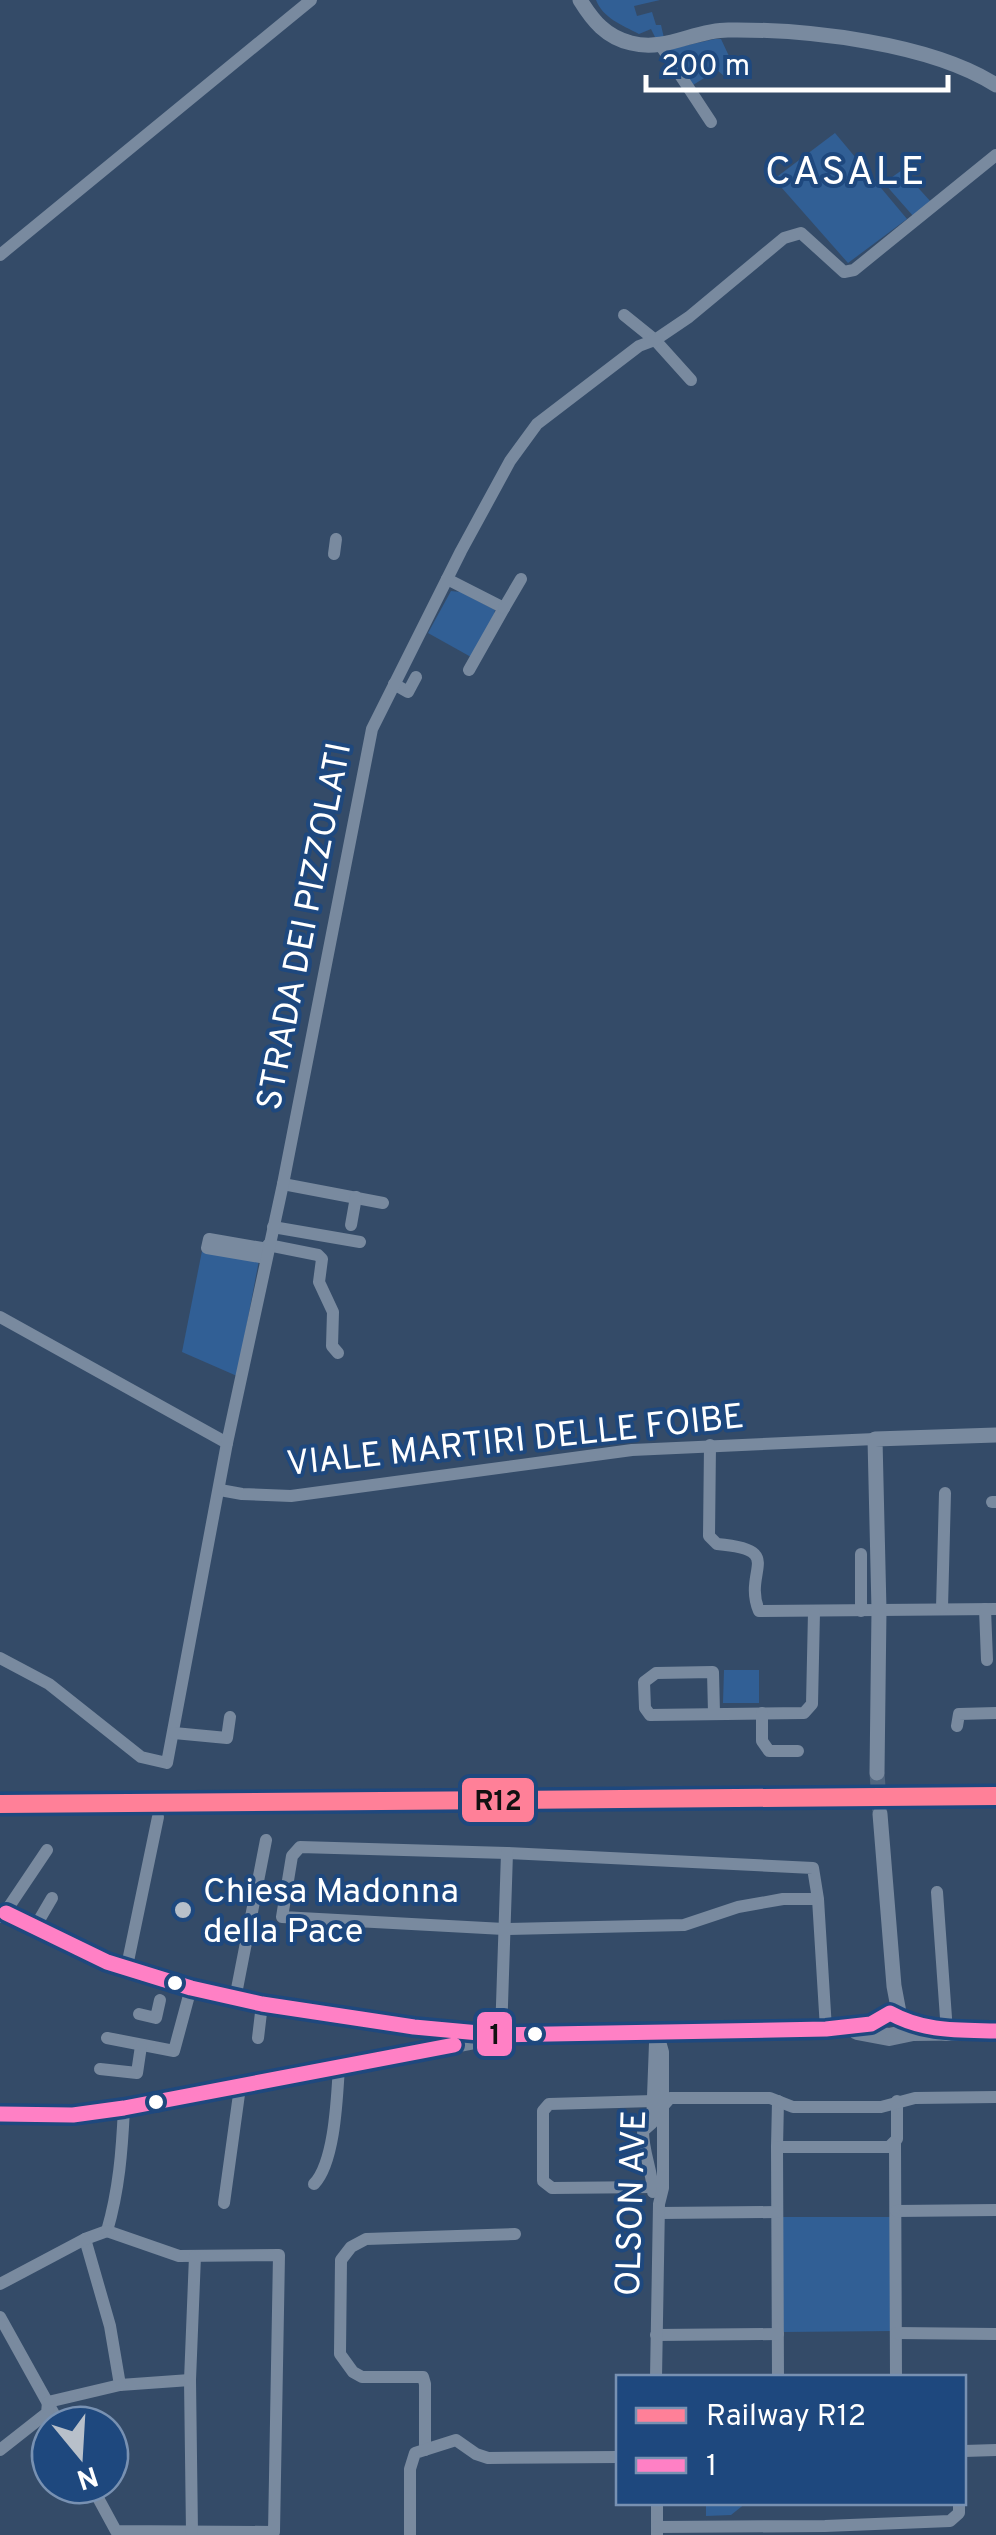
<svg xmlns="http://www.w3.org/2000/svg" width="996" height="2535" font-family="Overpass,sans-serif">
  <rect width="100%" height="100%" fill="#344b68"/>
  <!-- green -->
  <g fill="#315f95">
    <path d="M596,0H660L634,6L637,16L652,12L656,25H661L664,38L655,37L651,29L639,34C622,25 603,18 596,0Z"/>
    <polygon points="715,39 721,39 735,69 724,76 717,70 693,85 670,49"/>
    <polygon points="835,133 907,219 848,263 774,179"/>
    <polygon points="902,170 931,202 914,217 884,183"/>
    <polygon points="451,591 461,592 495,610 493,619 471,657 428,633"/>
    <polygon points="202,1251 259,1260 237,1376 182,1352"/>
    <polygon points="724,1670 759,1670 759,1703 723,1703"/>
    <polygon points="783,2217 894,2217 895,2331 783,2332"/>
    <polygon points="706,2503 706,2502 746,2503 731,2515 706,2516"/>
  </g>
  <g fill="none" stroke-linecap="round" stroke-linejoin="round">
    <!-- tertiary-tunnel -->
    <polyline stroke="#52667f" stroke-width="15" stroke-dasharray="15 8" stroke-linecap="butt" points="877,1773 880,1814"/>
    <!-- minor -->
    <g stroke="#798a9f" stroke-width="12">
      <polyline points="661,46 711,122"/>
      <polyline points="0,255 311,0"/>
      <polyline points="624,315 655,340 691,380"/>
      <polyline points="334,554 336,539"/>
      <polyline points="447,579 504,608 469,670"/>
      <polyline points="504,608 521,579"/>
      <polyline points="394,684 408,692 416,677"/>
      <polyline points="283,1184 383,1203"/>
      <polyline points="351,1225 356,1197"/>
      <polyline points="273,1227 360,1242"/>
      <polyline points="268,1245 318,1255 322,1259 319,1282 333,1312 332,1346 338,1353"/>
      <polyline points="266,1258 207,1248 209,1239 268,1249"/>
      <polyline points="0,1317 227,1443"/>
      <path d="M710,1445L709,1536L717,1544C787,1550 742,1570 759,1611L996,1609"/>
      <polyline points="220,1490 242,1494 291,1496 632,1450 875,1439"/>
      <polyline points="992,1502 996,1502"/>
      <polyline points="942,1608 945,1493"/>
      <polyline points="985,1609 987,1660"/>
      <polyline points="861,1611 861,1554"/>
      <polyline points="0,1658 49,1684 141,1757 167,1763 227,1443 283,1184 372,729 461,551 510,461 537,424 639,346 655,340 689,317 784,238 801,233 844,272 854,270 996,155"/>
      <polyline points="714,1713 713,1672 656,1673 644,1682 645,1708 650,1715 804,1713 812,1704 814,1612"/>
      <polyline points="762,1713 762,1741 769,1751 798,1751"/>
      <polyline points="957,1726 959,1714 996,1713"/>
      <polyline points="174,1733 227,1738 230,1717"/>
      <polyline points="937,1892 947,2032"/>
      <polyline points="818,1899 783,1899 738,1907 684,1925 504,1929 282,1917 292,1856 300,1847 507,1853 813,1868 818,1899 826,2029"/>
      <path d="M0,1910C148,2000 331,2020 501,2035L507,1853"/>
      <polyline points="2,1917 47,1850"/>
      <polyline points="35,1927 52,1898"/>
      <polyline points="127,1966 158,1817"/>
      <polyline points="235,1999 266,1840"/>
      <polyline points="139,2014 156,2018 160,2000"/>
      <polyline points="107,2038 174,2051 191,1988"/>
      <polyline points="258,2038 262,2004"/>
      <polyline points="100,2069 137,2073 141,2046"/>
      <polyline points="653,2101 549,2104 543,2111 543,2181 552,2188 653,2187"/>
      <polyline points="778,2101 777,2147 889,2147 897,2139 897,2101"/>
      <polyline points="663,2106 670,2098 770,2098 793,2107 881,2107 915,2098 996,2097"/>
      <polyline points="895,2144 896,2378"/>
      <polyline points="777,2147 778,2378"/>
      <path d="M314,2184C335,2162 337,2097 339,2066"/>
      <path d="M653,2192C652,2169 643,2153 643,2131L652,2123L655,2043"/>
      <polyline points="224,2203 240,2087"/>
      <polyline points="896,2211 996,2210"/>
      <polyline points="659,2213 777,2212"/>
      <path d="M107,2231C119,2190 122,2151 124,2108"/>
      <polyline points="85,2239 110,2326 120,2385"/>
      <polyline points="0,2284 85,2239 107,2231"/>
      <polyline points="0,2317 60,2425"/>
      <polyline points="896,2333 996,2334"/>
      <polyline points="656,2335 778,2334"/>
      <polyline points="656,2378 659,2204 663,2188 663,2052 657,2031"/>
      <polyline points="0,2450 47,2413 48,2402 120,2385 190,2380"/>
      <polyline points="425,2450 425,2384 423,2377 362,2377 353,2372 340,2354 341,2260 351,2247 366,2239 515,2234"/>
      <polyline points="964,2451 996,2450"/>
      <polyline points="91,2485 116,2531 274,2532 279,2255 179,2256 107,2231"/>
      <polyline points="657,2502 657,2535"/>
      <polyline points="657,2527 825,2526 950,2521 959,2513 959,2502"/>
      <polyline points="192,2533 190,2380 195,2256"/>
      <polyline points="410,2535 410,2469 415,2453 456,2440 476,2454 488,2458 618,2457"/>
    </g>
    <!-- tertiary -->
    <g stroke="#798a9f" stroke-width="15">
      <path d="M580,0C593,21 606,37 631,43C666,52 694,30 728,30C807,29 930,43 996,85"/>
      <polyline points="877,1773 879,1610 875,1439 996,1435"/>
      <polyline points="880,1814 894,1986 900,2018"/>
    </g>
    <!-- secondary -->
    <g stroke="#75869b" stroke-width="18">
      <polyline points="857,2031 889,2037 913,2032 996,2031"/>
      <polyline points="0,2114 73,2115 124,2108 501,2035 826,2029 871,2024 890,2013 911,2025 947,2032"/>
    </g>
    <defs>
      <g id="bus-1">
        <path d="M6,1913L107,1962L191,1988L262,2004L414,2027L501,2035L826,2029L871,2024L890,2013C924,2032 958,2030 996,2031"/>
        <polyline points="0,2114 73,2115 124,2108 454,2045"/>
      </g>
    </defs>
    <!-- bus-1 casing -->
    <use href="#bus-1" stroke="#1e487e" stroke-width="22"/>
    <!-- bus-1 -->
    <use href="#bus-1" stroke="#ff80c5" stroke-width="15"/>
    <defs>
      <polyline id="rail-1" points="0,1804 996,1796"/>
    </defs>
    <!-- rail-1 casing -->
    <use href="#rail-1" stroke="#1e487e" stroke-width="25"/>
    <!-- rail-1 -->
    <use href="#rail-1" stroke="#ff8098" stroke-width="18"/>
  </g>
  <!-- markers -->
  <circle fill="#b8c0ca" stroke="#1e487e" stroke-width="4" cx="183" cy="1910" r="10"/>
  <g fill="#fff" stroke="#1e487e" stroke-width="4">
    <circle cx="175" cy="1983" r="9"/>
    <circle cx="535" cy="2034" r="9"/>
    <circle cx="156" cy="2102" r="9"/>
  </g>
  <g text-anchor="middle" stroke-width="8" stroke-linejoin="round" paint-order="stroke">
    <!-- street labels -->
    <g font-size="35" fill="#fff" stroke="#1e487e">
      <text transform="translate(303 926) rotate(-79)" y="12">STRADA DEI PIZZOLATI</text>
      <text transform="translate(515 1439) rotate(-6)" y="12">VIALE MARTIRI DELLE FOIBE</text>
      <text transform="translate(630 2203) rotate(-88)" y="12">OLSON AVE</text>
    </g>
    <!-- poi labels -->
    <g font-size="35" fill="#fff" stroke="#1e487e" text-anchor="start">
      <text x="203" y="1902">Chiesa Madonna<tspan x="203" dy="40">della Pace</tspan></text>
    </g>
    <!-- quarter labels -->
    <g font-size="40" letter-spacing="2.5" fill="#fff" stroke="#1e487e">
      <text x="846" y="184">CASALE</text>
    </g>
  </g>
  <g stroke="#1e487e" stroke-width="4">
    <rect x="460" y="1776" width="76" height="48" rx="10" fill="#ff8098"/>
    <rect x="475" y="2010" width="39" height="48" rx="10" fill="#ff80c5"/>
  </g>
  <g font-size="28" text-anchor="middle" font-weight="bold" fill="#111">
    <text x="498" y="1810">R12</text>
    <text x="495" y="2044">1</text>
  </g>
  <!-- legend -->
  <rect x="616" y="2375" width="350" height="130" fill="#1e487e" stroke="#7891b2" stroke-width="2.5"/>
  <rect x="636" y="2408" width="50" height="15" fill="#ff8098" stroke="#7891b2" stroke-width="2.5"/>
  <text x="706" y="2425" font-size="30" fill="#ffffff">Railway R12</text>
  <rect x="636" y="2458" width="50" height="15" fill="#ff80c5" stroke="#7891b2" stroke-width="2.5"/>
  <text x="706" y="2475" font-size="30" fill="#ffffff">1</text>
  <!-- north arrow -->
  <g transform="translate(80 2455) rotate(162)"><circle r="48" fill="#1e487e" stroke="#7891b2" stroke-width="2.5"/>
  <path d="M0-8L18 38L0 25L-18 38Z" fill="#b8c0ca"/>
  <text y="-15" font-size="28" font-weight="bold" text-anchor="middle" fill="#ffffff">N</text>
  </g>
  <!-- scale -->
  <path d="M646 75v15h302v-15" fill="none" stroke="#ffffff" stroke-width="5"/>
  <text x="661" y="75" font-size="30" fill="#ffffff" stroke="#1e487e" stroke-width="8" paint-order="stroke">200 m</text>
</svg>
